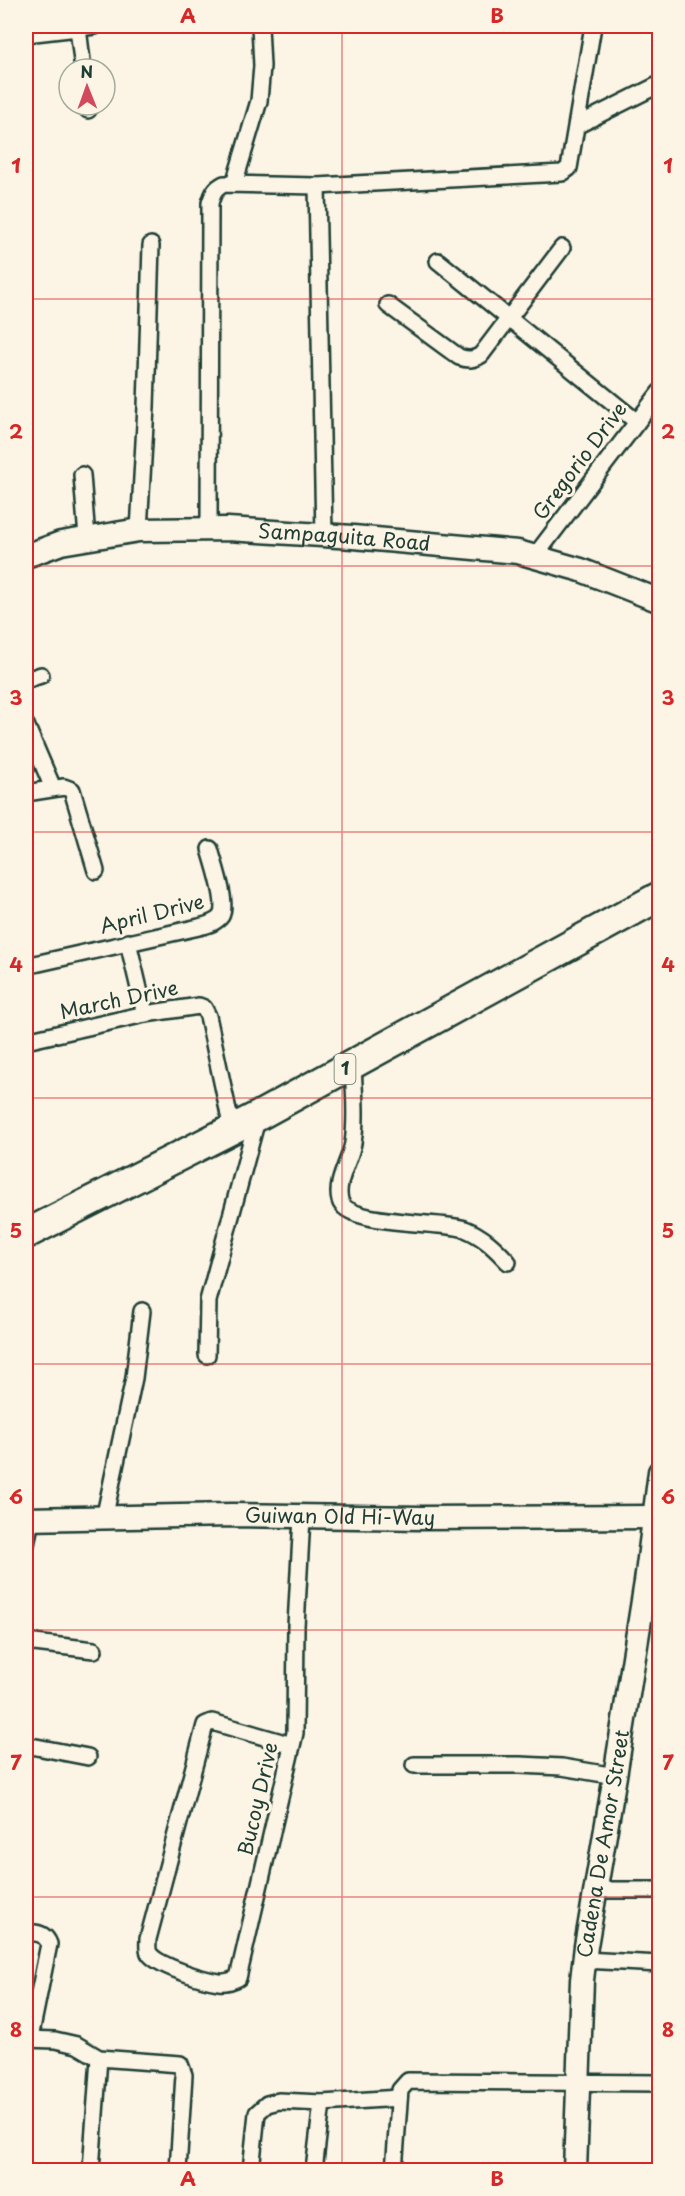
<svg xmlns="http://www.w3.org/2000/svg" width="685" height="2196" font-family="'Playpen Sans',sans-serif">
  <rect width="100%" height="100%" fill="#fcf5e5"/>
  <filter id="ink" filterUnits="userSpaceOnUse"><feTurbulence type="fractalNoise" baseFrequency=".0167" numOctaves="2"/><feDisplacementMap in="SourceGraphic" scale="12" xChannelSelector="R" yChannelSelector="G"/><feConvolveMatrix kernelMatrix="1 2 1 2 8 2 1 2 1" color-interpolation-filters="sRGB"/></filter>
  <g filter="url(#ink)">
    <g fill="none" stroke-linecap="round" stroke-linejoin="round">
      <defs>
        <g id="street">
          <polyline points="78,28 83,69"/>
          <polyline points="26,34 95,26"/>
          <polyline points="88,105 88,110"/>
          <polyline points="578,125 660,84"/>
          <polyline points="234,184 259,101 262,66 260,26"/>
          <polyline points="317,186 324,535"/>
          <polyline points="438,261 637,422"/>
          <path d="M388,305L459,357C468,360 473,360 481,355L562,248"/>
          <polyline points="82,475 87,538"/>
          <path d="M209,528L210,203C213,194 214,189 224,184L317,186L562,173L569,168L593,26"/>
          <polyline points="139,530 146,407 151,245"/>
          <polyline points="535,556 660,392"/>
          <polyline points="26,680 41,675"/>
          <polyline points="26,725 53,788"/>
          <polyline points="26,793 64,787 72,790 96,871"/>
          <polyline points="128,942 145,1014"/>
          <path d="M26,966L199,927C206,925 216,923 221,916C228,903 214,864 210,849"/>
          <polyline points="26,1041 145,1014 199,1006 204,1008 208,1016 232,1129"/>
          <path d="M353,1065C354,1091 357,1117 353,1143C350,1161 335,1182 340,1200C346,1226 442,1221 465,1229C483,1236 496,1249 508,1262"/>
          <polyline points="207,1355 208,1301 258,1116"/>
          <polyline points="104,1519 134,1378 142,1311"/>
          <polyline points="26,1545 31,1519"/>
          <polyline points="26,1642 94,1650"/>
          <polyline points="26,1745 88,1757"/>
          <path d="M292,1745L212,1722L205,1725L148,1939C148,1943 147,1949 149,1953C157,1966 204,1980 219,1982C226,1983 231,1981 238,1978L295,1733L296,1626L302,1517"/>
          <polyline points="414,1765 520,1765 562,1767 615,1776"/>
          <polyline points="596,1890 660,1890"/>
          <path d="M26,1933C36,1932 45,1933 49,1944L30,2038"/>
          <polyline points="584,1960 660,1964"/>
          <polyline points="26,2039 55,2040 77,2045 99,2058 180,2064 184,2075 178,2170"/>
          <polyline points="91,2170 99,2058"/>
          <polyline points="251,2170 257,2113 267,2104 279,2101 322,2103 399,2098"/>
          <polyline points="314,2170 322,2103"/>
          <polyline points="394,2170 400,2090 408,2081 660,2083"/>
        </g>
        <g id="secondary">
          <path id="s1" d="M26,556L61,543L139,530L228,529L353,537L518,552L581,570L660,601"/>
          <path id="s2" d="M26,1519L232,1515L421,1518L660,1517"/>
          <path id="s3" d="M575,2170L582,1980L586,1946L615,1776L646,1582L660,1472"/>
        </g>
        <polyline id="highway" points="26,1234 258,1116 660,896"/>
      </defs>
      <!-- street casing -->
      <use href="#street" stroke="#1f3d34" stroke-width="20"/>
      <!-- secondary casing -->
      <use href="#secondary" stroke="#1f3d34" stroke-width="27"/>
      <!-- highway casing -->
      <use href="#highway" stroke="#1f3d34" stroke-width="33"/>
      <!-- street -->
      <use href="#street" stroke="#fcf5e5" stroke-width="15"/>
      <!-- secondary -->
      <use href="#secondary" stroke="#fcf5e5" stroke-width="22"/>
      <!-- highway -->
      <use href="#highway" stroke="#fcf5e5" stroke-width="28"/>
    </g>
  </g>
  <!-- grid -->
  <path fill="none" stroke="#d62828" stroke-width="1.5" stroke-opacity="0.55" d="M342,26V2170M26,299H660M26,566H660M26,832H660M26,1098H660M26,1364H660M26,1630H660M26,1897H660"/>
  <g text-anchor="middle" stroke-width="6" stroke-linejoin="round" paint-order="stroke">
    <!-- shield labels -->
    <rect fill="#fcf5e5" stroke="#617469" stroke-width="1.5" x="334.5" y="1054" width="21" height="30" rx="4.5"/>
    <g font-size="18" font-weight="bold" fill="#1f3d34">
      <text x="345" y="1075">1</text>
    </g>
    <!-- street labels -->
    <g font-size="20" fill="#1f3d34" stroke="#fcf5e5">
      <text transform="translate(580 461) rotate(-53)" y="7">Gregorio Drive</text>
      <text dy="7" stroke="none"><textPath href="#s1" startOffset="322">Sampaguita Road</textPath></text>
      <text transform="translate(152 914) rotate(-14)" y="7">April Drive</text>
      <text transform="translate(119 1000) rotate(-12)" y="7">March Drive</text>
      <text dy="7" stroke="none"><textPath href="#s2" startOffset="314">Guiwan Old Hi-Way</textPath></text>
      <text transform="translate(258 1799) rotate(-77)" y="7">Bucoy Drive</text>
      <text dy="7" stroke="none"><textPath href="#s3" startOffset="328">Cadena De Amor Street</textPath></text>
    </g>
  </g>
  <!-- margin -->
  <rect width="685" height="2196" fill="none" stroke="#fcf5e5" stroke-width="66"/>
  <!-- north arrow -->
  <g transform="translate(87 87) rotate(359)"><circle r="28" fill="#fcf5e5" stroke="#a4ab9e" stroke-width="1.5"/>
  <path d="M0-4.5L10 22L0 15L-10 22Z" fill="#d1495b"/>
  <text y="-9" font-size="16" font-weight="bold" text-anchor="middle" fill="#1f3d34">N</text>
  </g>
  <rect x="33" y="33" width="619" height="2130" fill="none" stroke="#d62828" stroke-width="2"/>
  <g font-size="20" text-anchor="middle" font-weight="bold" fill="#d62828">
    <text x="188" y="23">A</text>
    <text x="497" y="23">B</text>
    <text x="16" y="173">1</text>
    <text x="668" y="173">1</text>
    <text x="16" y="439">2</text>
    <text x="668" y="439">2</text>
    <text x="16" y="705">3</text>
    <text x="668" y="705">3</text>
    <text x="16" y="972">4</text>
    <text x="668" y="972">4</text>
    <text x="16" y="1238">5</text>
    <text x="668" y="1238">5</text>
    <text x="16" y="1504">6</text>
    <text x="668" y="1504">6</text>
    <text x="16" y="1770">7</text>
    <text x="668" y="1770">7</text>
    <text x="16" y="2037">8</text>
    <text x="668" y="2037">8</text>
    <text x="188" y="2186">A</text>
    <text x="497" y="2186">B</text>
  </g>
</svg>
